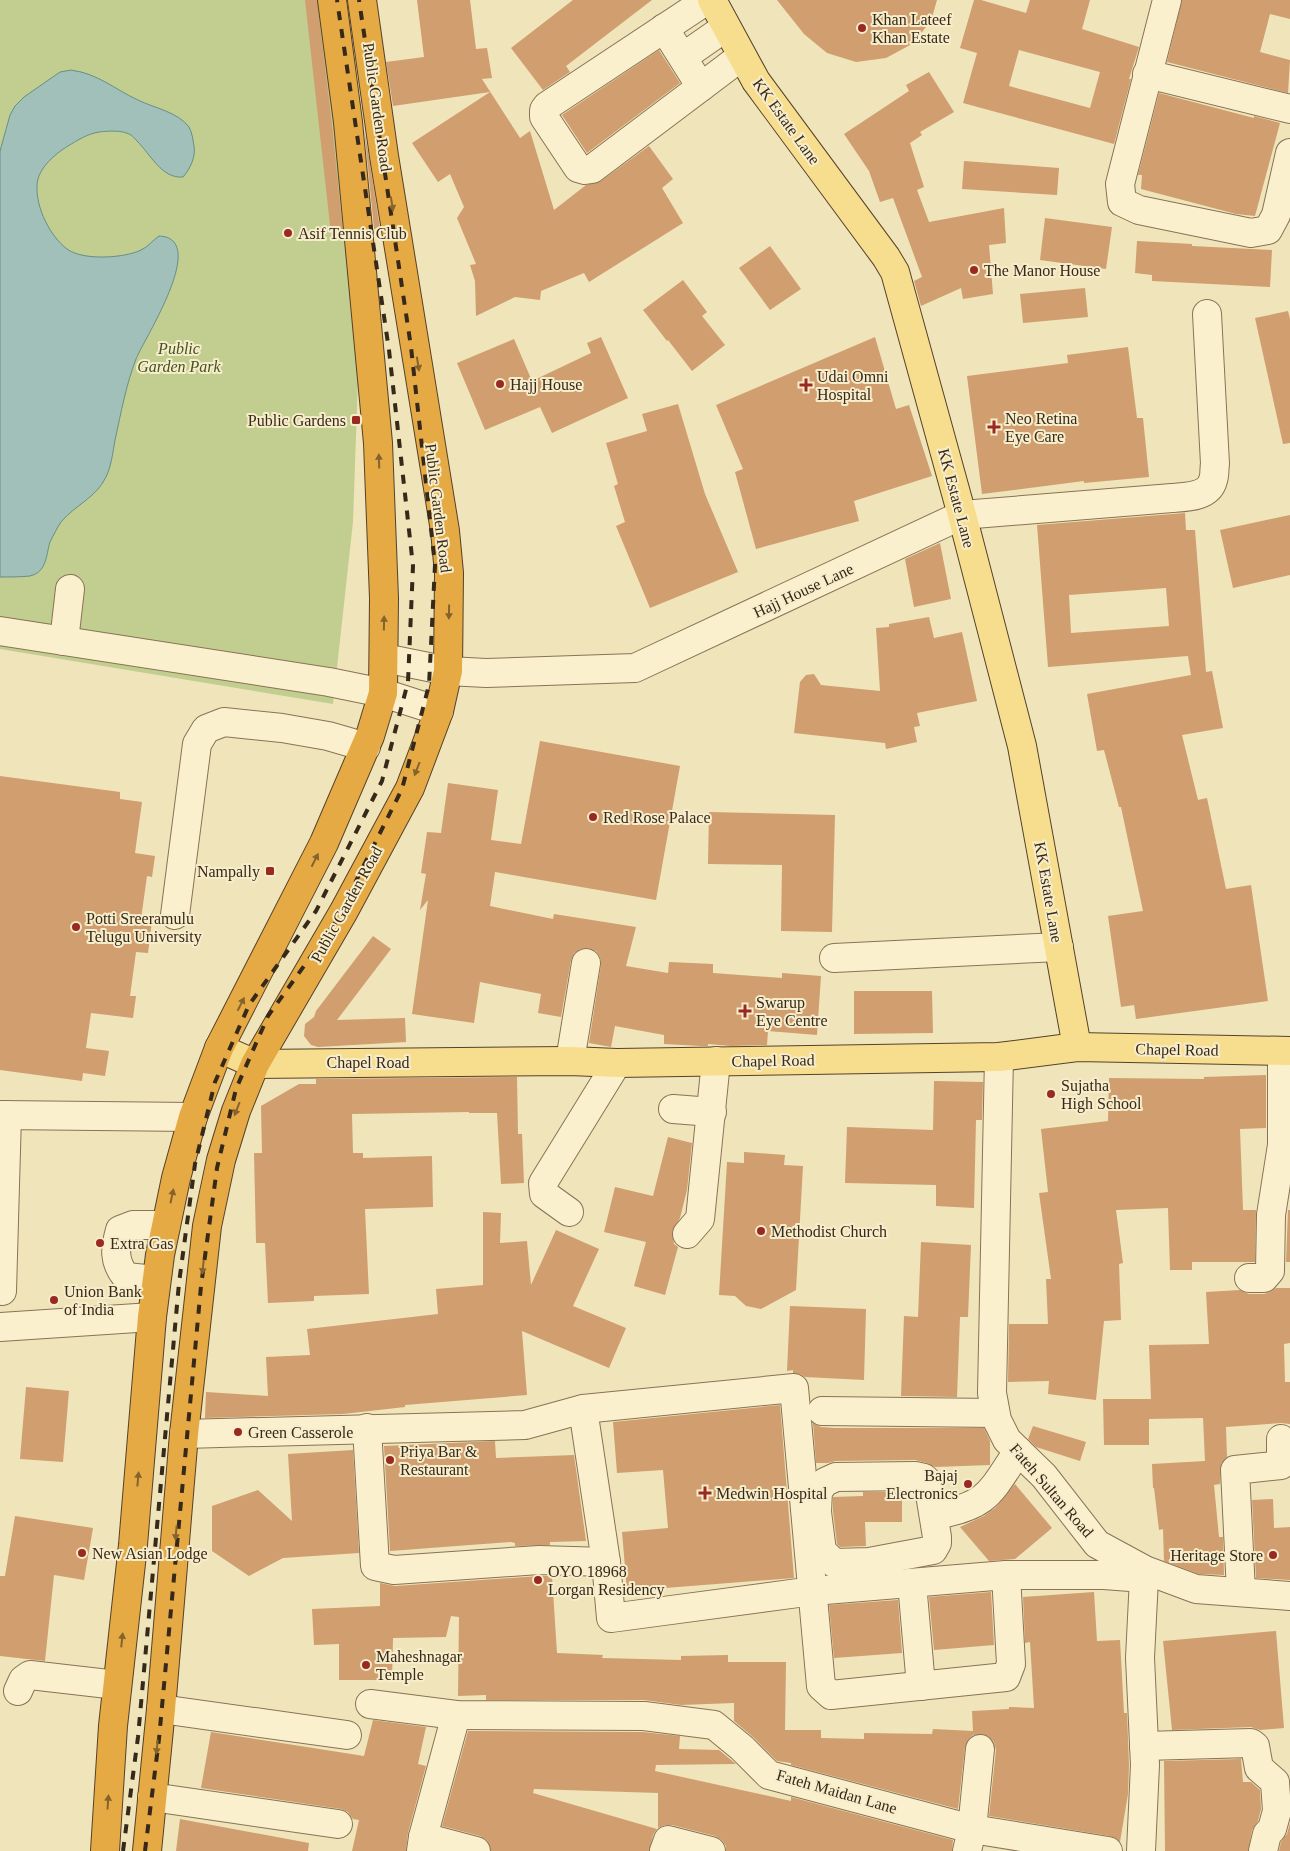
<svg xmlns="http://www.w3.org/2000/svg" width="1290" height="1851" font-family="Georgia,serif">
  <rect width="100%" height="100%" fill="#f0e4bb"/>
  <!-- green -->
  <polygon fill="#c2ce8f" points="0,0 322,0 359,350 353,522 333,704 0,649"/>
  <!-- water -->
  <path fill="#a0c0b9" stroke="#678e87" d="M71,70C99,74 114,89 138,100C154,108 178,112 189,127C192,132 193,140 194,146C196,157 190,169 183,177C162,179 151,155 137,141C135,139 132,135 129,134C121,130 108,131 99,132C87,134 78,140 68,146C55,154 37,169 37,186C36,208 50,236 67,249C83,261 125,258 141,250C148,247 153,240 159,236C210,238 144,339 136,359C126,385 121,413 115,440C113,452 111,467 106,477C96,498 75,505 61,522C57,528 53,536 50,542C46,555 47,572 30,576C21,577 10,577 0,577V151L10,115L15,106L24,97L60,72Z"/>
  <!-- building -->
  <g fill="#d09e6f" fill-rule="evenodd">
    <polygon points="305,0 317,0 332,124 343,232 331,234"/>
    <polygon points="417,0 470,0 476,49 487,48 492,78 482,79 520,138 530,131 554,210 586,185 601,181 649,146 673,179 662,188 683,223 589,282 584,273 541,291 540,300 515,297 476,316 475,281 470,265 476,264 457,218 464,207 450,174 438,182 412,143 490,92 393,106 386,62 424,57"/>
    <polygon points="573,0 652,0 566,66 570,72 543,90 511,48"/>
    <polygon points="777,0 937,0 931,21 912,44 886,58 856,62 827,53 804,34"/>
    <path d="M974,0H981L1026,13L1030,0H1090L1082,29L1139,47L1129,79H1131L1114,144L963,103L977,53L960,48ZM1019,50L1100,72L1090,108L1009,86Z"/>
    <polygon points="1182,0 1290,0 1290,19 1270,14 1260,52 1290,60 1288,93 1167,62"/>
    <polygon points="659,50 680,83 587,153 562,115"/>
    <polygon points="929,72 954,112 920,132 922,135 910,143 924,187 917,190 929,222 1004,208 1006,243 989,245 993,294 963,299 961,288 921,306 914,281 922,277 893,198 880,202 869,171 844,134 909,91 906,85"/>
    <polygon points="1159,93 1254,118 1254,116 1280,123 1255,216 1236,214 1141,189 1142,175 1138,175"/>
    <polygon points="364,128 369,158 380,228 374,229"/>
    <polygon points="964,161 1059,168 1057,195 962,189"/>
    <polygon points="1045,218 1112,227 1106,269 1040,260"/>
    <polygon points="1137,241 1192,244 1192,246 1272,250 1270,287 1152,281 1152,275 1135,273"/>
    <polygon points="770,246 801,289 770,310 739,268"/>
    <polygon points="683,280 707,312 702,316 725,345 692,371 668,340 667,341 643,310"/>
    <polygon points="1085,288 1088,317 1023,323 1020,294"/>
    <polygon points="1288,311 1290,319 1290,443 1283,444 1255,318"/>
    <polygon points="601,337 628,398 552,433 540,407 485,430 457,363 514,339 532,381 591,353 587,343"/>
    <polygon points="875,337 896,409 909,405 932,476 854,501 859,521 756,549 735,472 743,469 716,405"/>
    <polygon points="1128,347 1137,418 1143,418 1149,477 1084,483 1084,481 982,494 967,376 1068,363 1067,355"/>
    <polygon points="678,404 705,494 738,572 650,608 616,526 625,522 614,486 618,484 606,443 647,431 642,414"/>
    <path d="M1185,513L1186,530H1195L1206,672L1212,671L1223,728L1182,735L1198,800L1207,798L1226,889L1251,885L1268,1001L1136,1019L1134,1005L1121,1007L1108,916L1143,911L1121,807H1119L1104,750L1097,751L1087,694L1191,675L1188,656L1048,667L1037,525ZM1166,588L1169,626L1071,633L1069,595Z"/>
    <polygon points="1290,515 1290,575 1233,588 1220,530"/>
    <polygon points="940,543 951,599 914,607 905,559"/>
    <polygon points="929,617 934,638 962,632 977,701 917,713 920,726 914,727 917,742 886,749 885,743 794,733 800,682 806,675 814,674 821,685 880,691 876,628 889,627 889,624"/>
    <polygon points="540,741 680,766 656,900 495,872 490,906 553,919 554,914 636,927 626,966 668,973 669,962 713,964 713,973 782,978 782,973 821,976 817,1035 768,1031 767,1045 731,1046 708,1044 708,1046 701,1046 664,1044 664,1035 615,1026 611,1047 589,1043 601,965 600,957 596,951 588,948 580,949 574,953 571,960 561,1017 538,1013 541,994 480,982 474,1023 412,1014 428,900 420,910 426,874 421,873 427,832 441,833 448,783 498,790 491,840 521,844"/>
    <polygon points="0,776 120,792 120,799 142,802 135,853 155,856 152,877 147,876 141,919 152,920 148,953 136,952 130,996 136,996 133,1018 91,1013 86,1048 109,1051 105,1076 83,1073 82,1081 0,1070"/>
    <polygon points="709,812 835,815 832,932 781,931 782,865 708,864"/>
    <polygon points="373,936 391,949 337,1020 405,1018 406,1042 318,1047 311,1045 304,1036 305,1024 314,1017 316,1011"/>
    <polygon points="854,991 932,991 933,1033 854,1034"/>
    <polygon points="1266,1075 1266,1128 1240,1129 1243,1210 1256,1210 1255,1262 1192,1262 1192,1270 1170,1270 1168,1208 1116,1210 1123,1263 1119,1264 1121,1320 1104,1321 1096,1400 1048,1394 1049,1381 1008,1382 1009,1324 1048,1324 1046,1279 1051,1279 1039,1193 1048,1192 1041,1129 1108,1121 1109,1078 1204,1079 1204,1077"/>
    <polygon points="517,1077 518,1134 522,1134 524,1183 501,1184 497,1113 469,1113 469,1112 352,1114 353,1153 363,1153 363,1158 432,1156 433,1207 365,1209 369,1294 314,1296 314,1301 268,1303 265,1243 256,1243 254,1153 262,1153 261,1106 299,1084 316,1084 316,1079"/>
    <polygon points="934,1081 983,1082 982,1120 976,1120 974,1208 936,1206 936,1185 845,1183 847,1127 933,1130"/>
    <polygon points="668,1137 692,1143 687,1190 680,1218 672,1232 674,1244 678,1247 665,1295 634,1286 646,1242 604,1232 615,1187 653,1196"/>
    <polygon points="744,1152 785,1155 784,1165 803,1166 796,1290 761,1309 746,1306 735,1296 719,1295 727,1162 744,1163"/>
    <polygon points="1288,1210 1290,1210 1290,1262 1286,1262"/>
    <polygon points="483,1212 501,1213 500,1243 527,1241 531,1285 556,1230 599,1249 573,1306 626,1328 609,1368 522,1331 527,1395 405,1405 405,1407 343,1414 205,1418 206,1392 268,1396 266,1357 310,1355 307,1329 438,1314 436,1289 483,1285"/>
    <polygon points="921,1242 971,1245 968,1317 960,1317 957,1397 901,1396 904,1316 918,1317"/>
    <polygon points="1276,1288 1290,1288 1290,1343 1284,1344 1285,1382 1290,1382 1290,1424 1281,1423 1226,1427 1227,1457 1221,1464 1220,1484 1214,1485 1219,1537 1223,1537 1224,1575 1199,1574 1164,1561 1163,1529 1159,1530 1154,1488 1153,1488 1152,1464 1205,1461 1203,1418 1149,1419 1149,1445 1104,1445 1103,1399 1151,1399 1149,1345 1209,1344 1206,1292 1240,1290 1249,1294 1264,1294 1270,1292"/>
    <polygon points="790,1306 866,1309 864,1380 805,1377 800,1374 793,1373 793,1370 787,1371"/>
    <polygon points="26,1387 69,1391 63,1462 20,1459"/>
    <polygon points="780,1405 794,1578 627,1591 622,1532 668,1528 663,1470 617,1473 613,1422"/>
    <polygon points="813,1423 821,1427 835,1428 984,1428 990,1441 990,1465 935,1467 927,1463 915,1460 836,1461 828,1463 816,1463"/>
    <polygon points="1033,1426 1086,1442 1080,1461 1036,1447 1028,1439"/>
    <polygon points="495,1441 496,1458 574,1455 586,1541 550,1542 550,1545 515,1546 515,1543 511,1542 390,1551 384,1446"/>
    <polygon points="353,1450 359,1553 283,1558 249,1576 212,1551 212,1506 258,1490 292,1521 288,1454"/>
    <polygon points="1015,1484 1052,1528 1015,1559 989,1561 960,1527 984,1516 995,1508"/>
    <polygon points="863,1492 902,1492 902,1522 865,1522 866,1546 840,1547 837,1544 833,1511 833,1497 863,1496"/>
    <polygon points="1273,1499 1274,1528 1290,1527 1290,1580 1256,1578 1252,1500"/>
    <polygon points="15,1516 93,1528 84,1580 54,1575 45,1661 0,1656 0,1576 5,1576"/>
    <polygon points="539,1576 552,1576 557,1653 603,1655 602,1658 681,1660 681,1656 728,1655 728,1662 786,1662 785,1730 821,1730 821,1738 864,1739 864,1733 932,1734 933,1729 973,1731 972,1711 1009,1709 1009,1707 1034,1708 1030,1642 1025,1643 1023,1597 1094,1592 1097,1641 1120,1640 1124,1713 1127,1713 1129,1765 1128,1794 1120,1842 1117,1839 1110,1836 989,1816 996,1750 994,1742 989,1737 982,1734 973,1735 968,1740 965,1747 958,1809 791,1765 791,1763 777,1761 753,1737 734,1721 734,1703 681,1705 644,1700 486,1700 486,1695 458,1696 459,1617 451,1616 446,1637 393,1638 392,1680 339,1680 339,1644 314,1645 312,1609 380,1606 380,1583 395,1586"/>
    <polygon points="991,1592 994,1645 934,1650 929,1597"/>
    <polygon points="898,1600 902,1653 834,1658 829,1605"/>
    <polygon points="1276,1631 1284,1728 1260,1730 1251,1727 1172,1730 1163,1641"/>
    <polygon points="373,1720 426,1727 418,1764 426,1766 408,1833 406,1851 352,1851 359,1820 353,1819 348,1812 341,1809 201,1788 211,1732 364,1756"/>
    <polygon points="468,1731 643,1732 680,1736 679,1749 719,1750 736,1764 656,1765 655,1771 791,1801 791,1797 953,1840 952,1851 726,1851 726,1846 722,1840 715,1836 672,1825 665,1825 658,1828 658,1793 534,1789 533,1793 657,1829 653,1835 649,1851 491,1851 487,1840 480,1836 442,1826"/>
    <polygon points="1241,1759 1243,1782 1251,1782 1260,1790 1261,1809 1258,1821 1252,1830 1248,1851 1165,1851 1164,1761"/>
    <polygon points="180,1819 309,1843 308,1851 176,1851"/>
    <polygon points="1290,1823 1290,1851 1279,1851 1281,1842 1287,1834"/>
  </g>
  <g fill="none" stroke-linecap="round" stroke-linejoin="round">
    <defs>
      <g id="minor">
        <polyline points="707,0 547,106 544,110 544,117 578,168 585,170 592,169 742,56"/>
        <polyline points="1167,0 1120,184 1122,202 1139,210 1251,233 1268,230 1276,215 1290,153"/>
        <polyline points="664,28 701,87"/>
        <polyline points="683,57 726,27"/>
        <polyline points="1147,74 1290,109"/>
        <polyline points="0,631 329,682 383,693 439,711"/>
        <polyline points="64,641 70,589"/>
        <path d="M384,658L448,671L486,673L635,668L962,515L1172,498C1186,497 1209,497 1213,480C1215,475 1214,469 1215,464L1207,314"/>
        <polyline points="175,915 197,744 206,729 224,722 282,728 328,736 366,747"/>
        <polyline points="834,958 1059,947"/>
        <polyline points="999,1057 992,1393 997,1420 1007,1440 1044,1476 1097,1544 1145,1570 1196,1589 1290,1596"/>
        <polyline points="570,1061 586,963"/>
        <polyline points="673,1109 712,1112"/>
        <polyline points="0,1115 193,1117"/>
        <polyline points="569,1212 544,1194 543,1183 617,1063"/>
        <polyline points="687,1234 700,1219 716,1061"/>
        <polyline points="1249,1278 1264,1278 1270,1271 1271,1215 1282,1145 1282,1051"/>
        <path d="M156,1280L126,1277C113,1261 115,1248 120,1230L133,1225H166"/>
        <polyline points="2,1291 7,1115"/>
        <polyline points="0,1327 152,1317"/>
        <polyline points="583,1409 606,1562 611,1618 813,1591 1006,1575 1104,1575 1144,1578 1140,1658 1145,1765 1141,1851"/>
        <polyline points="822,1411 995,1413"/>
        <polyline points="367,1428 375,1566 394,1570 539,1560 606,1562"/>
        <polyline points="184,1434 525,1425 583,1409 794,1388 821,1686 831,1695 1006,1677 1011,1664 1006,1575"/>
        <polygon points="915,1476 924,1478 928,1482 937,1537 937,1543 933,1550 869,1562 834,1563 822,1551 817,1512 818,1491 825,1482 836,1477"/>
        <path d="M935,1515C988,1506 990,1493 1018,1451"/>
        <polyline points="912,1583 921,1686"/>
        <polyline points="1241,1592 1235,1470 1281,1465 1281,1439"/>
        <polyline points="18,1691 23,1680 30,1675 117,1685"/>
        <polyline points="370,1704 456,1715 644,1716 714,1725 742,1748 769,1775 972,1829 1108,1851"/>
        <polyline points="161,1709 347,1735"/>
        <polyline points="1144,1746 1251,1743 1255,1746 1259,1768 1275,1782 1277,1811 1272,1829 1267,1834 1263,1851"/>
        <polyline points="152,1797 338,1824"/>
        <polyline points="423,1837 476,1851"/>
        <polyline points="421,1851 423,1837 456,1715"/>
        <polyline points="664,1851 668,1840 711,1851"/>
        <polyline points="967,1851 972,1829 980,1749"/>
      </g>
      <g id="major">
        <polyline points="712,0 756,81 886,257 895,272 962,515 1022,746 1077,1047"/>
        <polyline points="219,1048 255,1064 570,1061 617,1063 999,1057 1077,1047 1290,1051"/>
      </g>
      <g id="highway">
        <polyline points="105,1851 113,1726 133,1545 152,1317 160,1255 176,1178 193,1117 219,1048 324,843 370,736 383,693 384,598 378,443 348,122 332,0"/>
        <polyline points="147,1851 161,1709 184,1434 207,1226 221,1160 236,1111 255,1064 344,911 410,788 439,711 448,671 449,573 445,531 384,156 362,0"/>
      </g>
    </defs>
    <!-- minor casing -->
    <use href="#minor" stroke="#887354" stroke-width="30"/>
    <!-- major casing -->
    <use href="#major" stroke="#554129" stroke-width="30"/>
    <!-- highway casing -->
    <use href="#highway" stroke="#554129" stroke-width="30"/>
    <!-- minor -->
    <use href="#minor" stroke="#fbf0ce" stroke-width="28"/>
    <!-- major -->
    <use href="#major" stroke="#f7de8f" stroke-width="28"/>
    <!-- highway -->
    <use href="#highway" stroke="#e6aa45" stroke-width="28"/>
    <!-- rail -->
    <g stroke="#36291a" stroke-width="4" stroke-dasharray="9 9" stroke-linecap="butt">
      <polyline points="123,1851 138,1737 179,1283 195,1164 215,1082 249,1005 316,911 382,781 408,682 413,566 389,350 337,0"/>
      <polyline points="145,1851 159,1739 201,1286 217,1168 236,1089 268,1016 335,923 402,789 429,685 435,565 411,347 359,0"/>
    </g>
  </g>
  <!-- one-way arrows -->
  <defs><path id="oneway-solid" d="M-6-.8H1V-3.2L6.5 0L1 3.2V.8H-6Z" transform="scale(1.25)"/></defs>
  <g fill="#85632d">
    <use href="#oneway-solid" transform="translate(392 204) rotate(81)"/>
    <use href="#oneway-solid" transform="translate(418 364) rotate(81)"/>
    <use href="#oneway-solid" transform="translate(379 461) rotate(-92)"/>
    <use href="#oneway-solid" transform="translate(449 612) rotate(91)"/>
    <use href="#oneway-solid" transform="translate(384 623) rotate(-89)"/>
    <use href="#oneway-solid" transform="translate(417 769) rotate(111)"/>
    <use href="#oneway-solid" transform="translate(315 860) rotate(-63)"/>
    <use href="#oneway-solid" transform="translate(241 1004) rotate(-63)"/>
    <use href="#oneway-solid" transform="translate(237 1109) rotate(111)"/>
    <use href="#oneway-solid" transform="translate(172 1196) rotate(-78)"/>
    <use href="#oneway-solid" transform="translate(203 1267) rotate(96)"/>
    <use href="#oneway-solid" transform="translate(138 1479) rotate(-85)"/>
    <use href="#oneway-solid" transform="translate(176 1533) rotate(95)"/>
    <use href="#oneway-solid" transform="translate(122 1640) rotate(-84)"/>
    <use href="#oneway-solid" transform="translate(157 1747) rotate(96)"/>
    <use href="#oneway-solid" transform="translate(108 1802) rotate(-86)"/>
  </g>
  <!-- markers -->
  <g fill="#992921" stroke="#f7edcb" stroke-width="2">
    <circle cx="862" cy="28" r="5"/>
    <circle cx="288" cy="233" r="5"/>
    <circle cx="974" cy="270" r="5"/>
    <circle cx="500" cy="384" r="5"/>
    <path d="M803.5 377.5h5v5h5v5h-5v5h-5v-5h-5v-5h5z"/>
    <rect x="351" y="415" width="10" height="10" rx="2.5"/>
    <path d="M991.5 419.5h5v5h5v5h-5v5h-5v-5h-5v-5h5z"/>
    <circle cx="593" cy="817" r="5"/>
    <rect x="265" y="866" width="10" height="10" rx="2.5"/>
    <circle cx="76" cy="927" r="5"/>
    <path d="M742.5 1003.5h5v5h5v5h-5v5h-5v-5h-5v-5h5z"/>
    <circle cx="1051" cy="1094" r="5"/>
    <circle cx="761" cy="1231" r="5"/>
    <circle cx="100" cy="1243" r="5"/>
    <circle cx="54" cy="1300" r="5"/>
    <circle cx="238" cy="1432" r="5"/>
    <circle cx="390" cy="1460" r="5"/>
    <circle cx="968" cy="1484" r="5"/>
    <path d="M702.5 1485.5h5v5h5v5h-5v5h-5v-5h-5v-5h5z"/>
    <circle cx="82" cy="1553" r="5"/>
    <circle cx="1273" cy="1555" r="5"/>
    <circle cx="538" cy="1580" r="5"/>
    <circle cx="366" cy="1665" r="5"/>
  </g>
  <g text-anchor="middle" stroke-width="4" stroke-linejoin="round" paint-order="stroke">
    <!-- poi labels -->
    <g font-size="16" fill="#36291a" stroke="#f7edcb" text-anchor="start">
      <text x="872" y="25">Khan Lateef<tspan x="872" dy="18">Khan Estate</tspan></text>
      <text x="298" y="239">Asif Tennis Club</text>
      <text x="984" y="276">The Manor House</text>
      <text x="817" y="382">Udai Omni<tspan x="817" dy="18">Hospital</tspan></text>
      <text x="510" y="390">Hajj House</text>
      <text x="1005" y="424">Neo Retina<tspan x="1005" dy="18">Eye Care</tspan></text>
      <text x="346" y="426" text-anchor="end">Public Gardens</text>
      <text x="603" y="823">Red Rose Palace</text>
      <text x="260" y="877" text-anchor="end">Nampally</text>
      <text x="86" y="924">Potti Sreeramulu<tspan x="86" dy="18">Telugu University</tspan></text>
      <text x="756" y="1008">Swarup<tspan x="756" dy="18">Eye Centre</tspan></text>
      <text x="1061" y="1091">Sujatha<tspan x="1061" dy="18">High School</tspan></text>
      <text x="771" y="1237">Methodist Church</text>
      <text x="110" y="1249">Extra Gas</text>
      <text x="64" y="1297">Union Bank<tspan x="64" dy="18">of India</tspan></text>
      <text x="248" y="1438">Green Casserole</text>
      <text x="400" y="1457">Priya Bar &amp;<tspan x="400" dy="18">Restaurant</tspan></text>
      <text x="958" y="1481" text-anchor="end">Bajaj<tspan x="958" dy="18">Electronics</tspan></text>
      <text x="716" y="1499">Medwin Hospital</text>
      <text x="92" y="1559">New Asian Lodge</text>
      <text x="1263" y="1561" text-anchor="end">Heritage Store</text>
      <text x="548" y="1577">OYO 18968<tspan x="548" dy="18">Lorgan Residency</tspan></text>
      <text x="376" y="1662">Maheshnagar<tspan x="376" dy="18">Temple</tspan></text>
    </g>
    <!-- street labels -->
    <g font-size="16" fill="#36291a" stroke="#f7edcb">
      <text transform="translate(378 107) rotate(82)" y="6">Public Garden Road</text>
      <text transform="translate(787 121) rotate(54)" y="6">KK Estate Lane</text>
      <text transform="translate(957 498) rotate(75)" y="6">KK Estate Lane</text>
      <text transform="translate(439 508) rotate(83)" y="6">Public Garden Road</text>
      <text transform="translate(803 590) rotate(-25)" y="6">Hajj House Lane</text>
      <text transform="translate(1049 892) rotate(80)" y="6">KK Estate Lane</text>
      <text transform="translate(346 904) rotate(-61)" y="6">Public Garden Road</text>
      <text transform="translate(1177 1049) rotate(1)" y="6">Chapel Road</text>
      <text transform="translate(773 1060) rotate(-1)" y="6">Chapel Road</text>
      <text x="368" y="1068">Chapel Road</text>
      <text transform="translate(1052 1490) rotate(49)" y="6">Fateh Sultan Road</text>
      <text transform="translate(837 1791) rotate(16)" y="6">Fateh Maidan Lane</text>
    </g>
    <!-- park labels -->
    <g font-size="16" font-style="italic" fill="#435320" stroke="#f7edcb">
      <text x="179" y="354">Public<tspan x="179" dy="18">Garden Park</tspan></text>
    </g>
  </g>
</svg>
